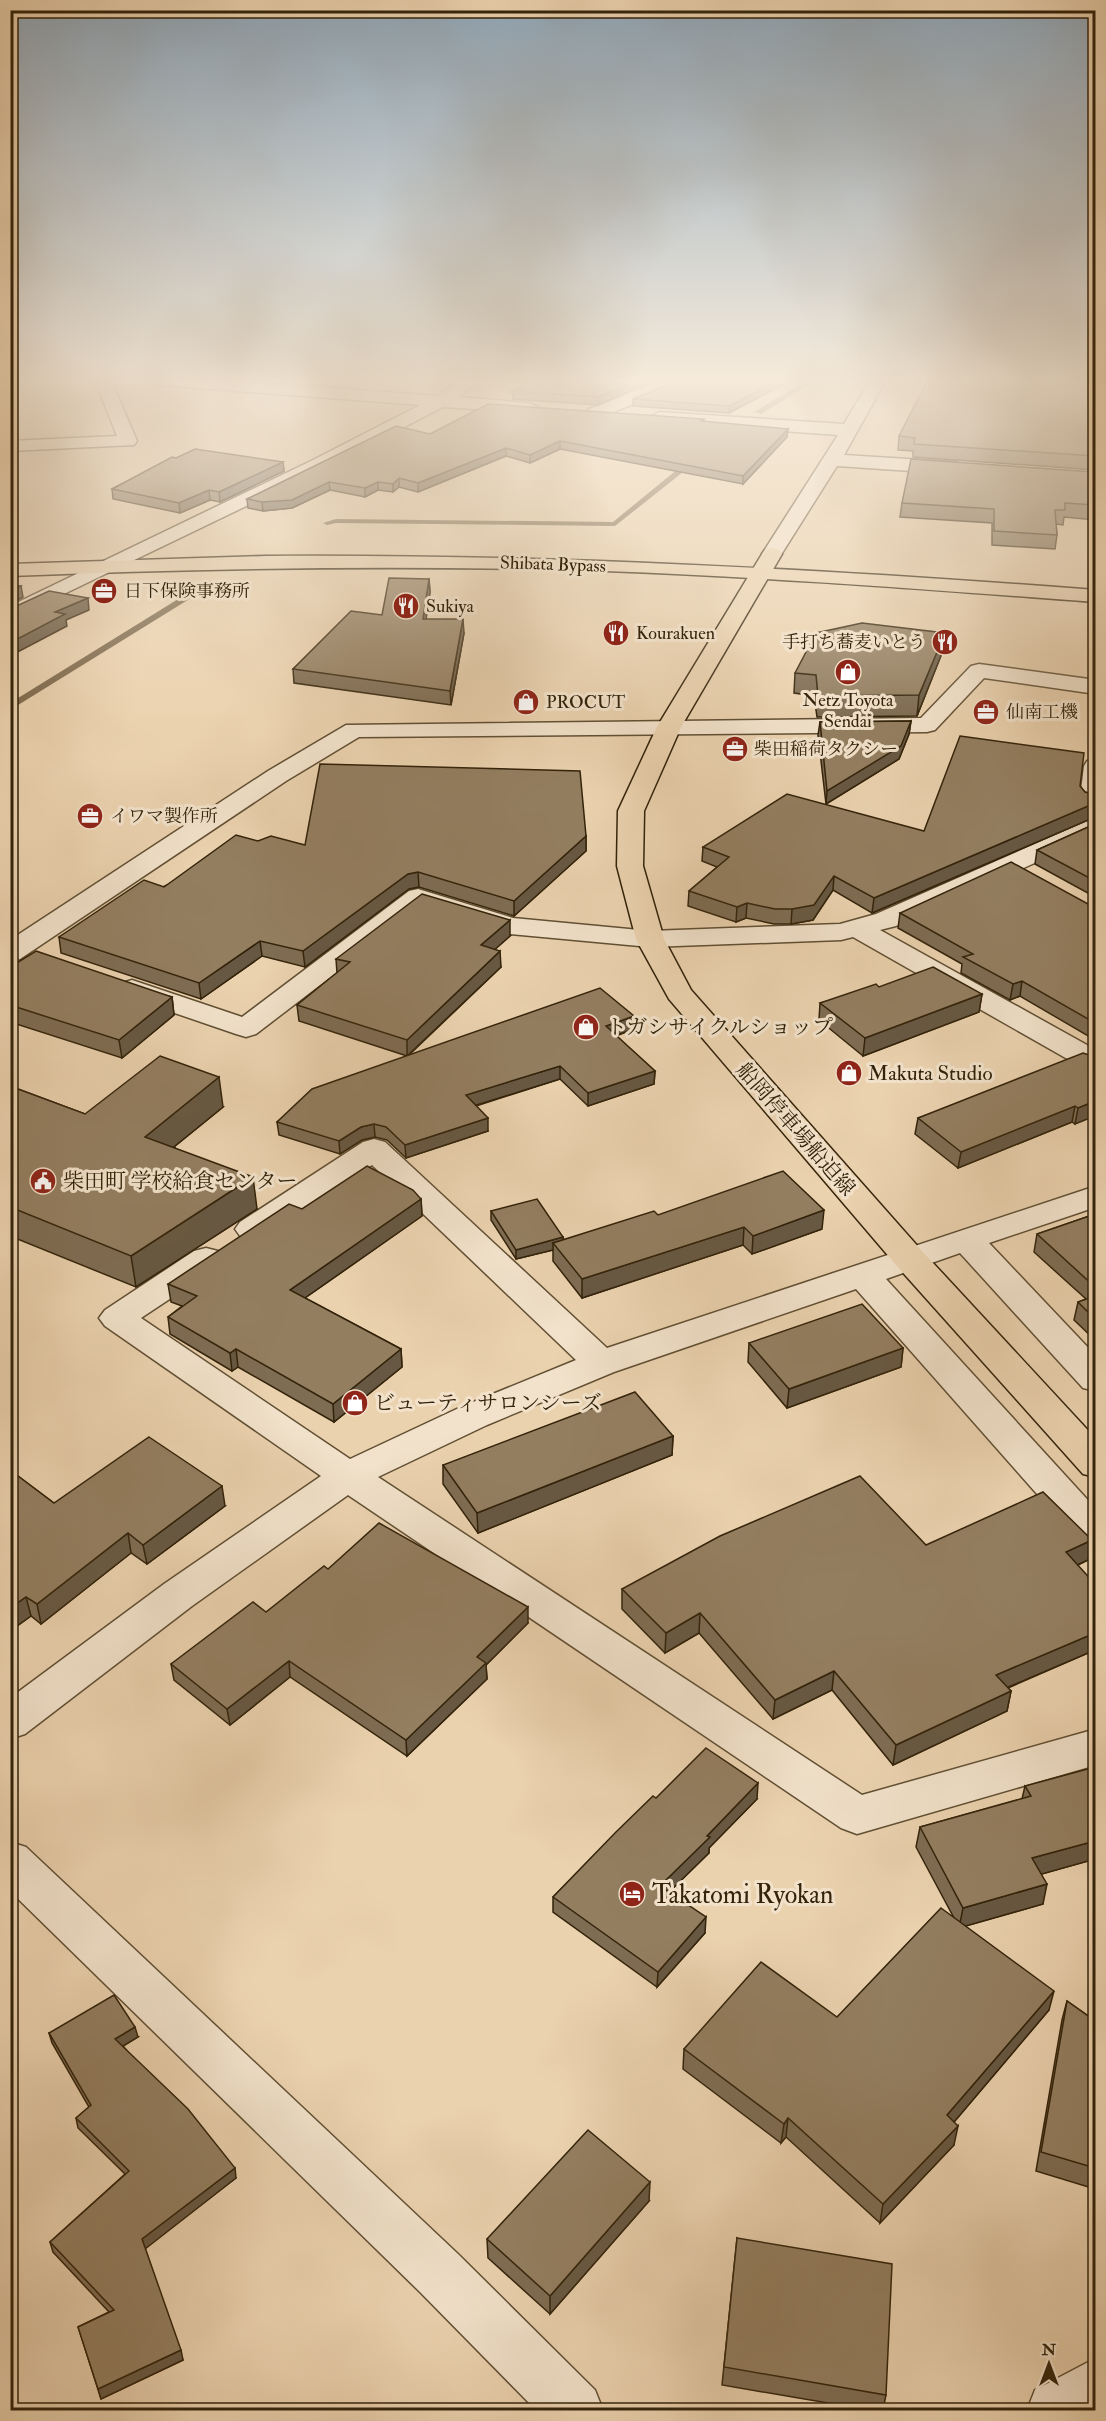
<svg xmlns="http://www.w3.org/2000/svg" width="1106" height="2421" font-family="'IM FELL Double Pica','Noto Serif JP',serif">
  <rect width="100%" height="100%" fill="#ebd2af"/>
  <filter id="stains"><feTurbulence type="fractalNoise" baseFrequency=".00333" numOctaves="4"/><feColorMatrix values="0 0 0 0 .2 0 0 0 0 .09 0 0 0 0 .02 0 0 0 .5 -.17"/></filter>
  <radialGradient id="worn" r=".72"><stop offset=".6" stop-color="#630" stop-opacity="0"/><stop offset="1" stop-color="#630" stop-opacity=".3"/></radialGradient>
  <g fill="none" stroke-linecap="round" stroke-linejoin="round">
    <!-- stream -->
    <g fill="#7c684b" fill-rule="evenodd">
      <polygon points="808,380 816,380 761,414 754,412"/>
      <polygon points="690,459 697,461 615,526 336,523 327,525 323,523 336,519 613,522"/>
      <polygon points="209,580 213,583 212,585 10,710 10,703"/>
    </g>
    <defs>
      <g id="minor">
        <polygon points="95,380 111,380 137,441 134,445 10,451 10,441 117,436"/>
        <polygon points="150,380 226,380 437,396 461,380 481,380 458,397 530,403 539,408 530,413 443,407 325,468 10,620 10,606 313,460 420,405 158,385"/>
        <polygon points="662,380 685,380 683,384 601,417 595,418 586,413 589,409"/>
        <polygon points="870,380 886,380 844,455 956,462 965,468 956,474 837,466 779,558 765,558 762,554 838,435 659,422 650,417 659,412 844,424"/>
        <polygon points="979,664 1096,680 1096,694 984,678 935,730 927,732 359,737 286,781 20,959 10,961 10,940 268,771 346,725 921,718 971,666"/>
        <polygon points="1096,759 1096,808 1083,804 1080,799 1084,766 1087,761"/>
        <polygon points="1096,817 1096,835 896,926 880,930 1096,1050 1096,1072 1085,1069 853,937 841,940 650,947 510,934 422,907 256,1034 246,1037 236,1034 122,995 118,989 122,983 132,980 242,1017 409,891 418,889 513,918 650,931 840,924 876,914"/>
        <polygon points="374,1139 385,1142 607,1348 1096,1186 1096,1207 989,1243 1096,1356 1096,1391 1083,1388 960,1253 886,1279 1096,1509 1096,1549 1082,1545 856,1289 614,1372 487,1425 378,1477 862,1795 1096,1729 1096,1765 857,1834 841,1828 348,1495 192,1606 25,1734 10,1739 10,1698 164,1584 321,1476 105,1326 99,1318 105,1310 194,1251 206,1248 218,1251 223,1259 218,1267 141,1318 350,1459 461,1407 576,1360 372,1165 264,1236 252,1239 240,1236 235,1229 240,1222 363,1142"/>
        <polygon points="10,1842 26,1847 458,2254 595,2390 603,2410 536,2410 420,2292 10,1891"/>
        <polygon points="1096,2358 1096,2410 1027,2410 1035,2390"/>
      </g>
      <polygon id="major" points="772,548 779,550 782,554 681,727 644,811 643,866 664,939 691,990 921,1250 1096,1439 1096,1477 1083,1474 897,1266 669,999 636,939 617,866 618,811 657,727 762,554 765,550"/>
      <path id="highway" d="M266,556C544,554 819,569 1096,590V602C932,590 769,577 605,571C407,565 209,568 10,576V564Z"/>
    </defs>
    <!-- minor casing -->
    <use href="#minor" stroke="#614f33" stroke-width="3"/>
    <!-- major casing -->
    <use href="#major" stroke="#33230a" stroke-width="3"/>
    <!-- highway casing -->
    <use href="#highway" stroke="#33230a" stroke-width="3"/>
    <!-- minor -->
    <use href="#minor" fill="#f2e2cb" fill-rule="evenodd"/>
    <!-- major -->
    <use href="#major" fill="#ebd2af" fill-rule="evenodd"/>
    <!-- highway -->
    <use href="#highway" fill="#ebd2af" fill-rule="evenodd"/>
  </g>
  <!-- wall -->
  <g fill="#7e6c53" stroke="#33230a" stroke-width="1.5">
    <polygon points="534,380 656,380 598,405 513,399 512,391"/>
    <polygon points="681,380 792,380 729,413 633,406 633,399"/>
    <polygon points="1095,380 1095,470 913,457 913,451 898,450 899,436"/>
    <polygon points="704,421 787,437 743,484 560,449 530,463 506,456 418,492 399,487 393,492 378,490 365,497 330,490 292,508 263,511 248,508 247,499 430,434"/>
    <polygon points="176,458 283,462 284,471 220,502 210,500 180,513 113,499 112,489"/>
    <polygon points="1095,472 1095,520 1064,517 1063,525 1056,524 1057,535 1055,549 992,545 992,523 900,517 902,503"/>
    <polygon points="429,579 430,592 426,619 464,633 451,705 294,683 293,669 382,615"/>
    <polygon points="945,633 942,653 917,716 817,717 814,696 794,693 795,673"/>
    <polygon points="911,721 909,734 899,759 826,804 818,735 820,722"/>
    <polygon points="1080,786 1085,792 1095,795 1095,817 875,912 872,913 833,890 813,920 791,924 774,924 746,918 736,922 688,906 689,891 717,867 702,861 703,847 924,831"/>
    <polygon points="1095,824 1095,897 1035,864 1037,850"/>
    <polygon points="586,836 586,851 514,916 419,887 409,889 305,967 262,956 201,999 61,953 59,937 258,841 305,845"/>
    <polygon points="1088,904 1095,905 1095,1040 1020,996 1010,1000 961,973 962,964 898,928 900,913"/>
    <polygon points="510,936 495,949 501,967 408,1056 634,1016 634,1029 616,1036 655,1071 654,1084 588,1106 560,1079 476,1106 488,1131 406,1158 387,1140 375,1137 362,1140 340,1154 279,1135 277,1122 407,1056 299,1021 297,1005 337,973 336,959"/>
    <polygon points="10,967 172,997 174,1015 122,1058 10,1022"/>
    <polygon points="879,987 982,994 979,1012 863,1056 819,1020 820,1003"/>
    <polygon points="1095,1057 1075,1124 1072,1122 958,1168 915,1134 918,1118"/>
    <polygon points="10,1086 85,1114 223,1107 174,1147 257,1209 136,1287 10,1236"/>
    <polygon points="421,1199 422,1216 305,1298 401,1349 402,1367 334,1422 238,1367 232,1371 170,1334 168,1317 182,1306 171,1302 168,1284"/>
    <polygon points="491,1211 563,1237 563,1240 658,1215 822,1229 752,1254 743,1245 582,1298 553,1261 553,1250 516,1259 491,1220"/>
    <polygon points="1095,1214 1095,1340 1074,1320 1078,1302 1086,1299 1034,1252 1037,1234"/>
    <polygon points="749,1343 903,1348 901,1367 787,1408 748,1362"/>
    <polygon points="673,1436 672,1455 478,1533 443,1484 443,1465"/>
    <polygon points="10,1470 54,1503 225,1506 147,1564 131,1553 41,1624 31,1616 10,1631"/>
    <polygon points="1092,1540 1088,1560 1078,1565 1095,1650 1008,1688 1011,1691 1007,1711 893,1765 832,1690 773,1719 699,1633 665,1653 622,1609 622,1589 926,1545"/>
    <polygon points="328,1569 528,1623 486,1665 487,1679 407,1756 290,1677 230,1725 174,1680 171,1664 266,1612"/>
    <polygon points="1025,1786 1095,1859 1041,1874 1043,1904 965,1926 1049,2010 954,2122 954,2145 880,2223 786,2137 781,2143 683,2069 684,2049 837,2017 954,1918 916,1847 920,1827 1022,1799"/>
    <polygon points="656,1798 757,1799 709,1848 709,1853 669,1892 705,1933 657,1987 553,1912 553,1897"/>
    <polygon points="1095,1987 1095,2189 1036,2171 1062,2020 1067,2001 1090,2017"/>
    <polygon points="49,2033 138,2037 123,2046 236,2178 145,2248 183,2360 101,2399 78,2327 109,2312 53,2252 50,2242 125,2174 78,2128 76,2118 89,2107 52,2043"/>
    <polygon points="649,2201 550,2314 488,2258 487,2239"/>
    <polygon points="737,2238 886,2395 883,2410 869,2410 722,2385"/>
  </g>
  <!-- shaded-wall -->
  <g fill="#675843" stroke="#33230a" stroke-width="1.5">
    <polygon points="639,380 656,380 598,405 598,397"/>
    <polygon points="778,380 792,380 729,413 730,406"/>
    <polygon points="788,429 787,437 743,484 743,476"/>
    <polygon points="560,441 560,449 530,463 530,455"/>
    <polygon points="506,448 506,456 418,492 418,483"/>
    <polygon points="283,462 284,471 220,502 219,492"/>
    <polygon points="399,478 399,487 393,492 393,484"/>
    <polygon points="329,482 330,490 292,508 263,511 262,502"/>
    <polygon points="378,482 378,490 365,497 365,488"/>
    <polygon points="209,490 210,500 180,513 179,503"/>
    <polygon points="429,579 430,592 424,632 423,619"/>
    <polygon points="21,586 23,597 10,604 10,592"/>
    <polygon points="88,598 89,610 66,620 67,626 10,656 10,643 55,612"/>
    <polygon points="463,619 464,633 451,705 450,691"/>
    <polygon points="945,633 942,653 917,716 919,695"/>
    <polygon points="911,721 909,734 899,759 826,804 827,791"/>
    <polygon points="1095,803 1095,817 872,913 874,898"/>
    <polygon points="586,836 586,851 514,916 514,901"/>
    <polygon points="418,872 419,887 409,889 305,967 303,951 408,874"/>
    <polygon points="834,876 833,890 813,920 791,924 792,909"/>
    <polygon points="747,903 746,918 736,922 737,907"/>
    <polygon points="510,920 510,936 482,961 481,945"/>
    <polygon points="260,941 262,956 201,999 199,983"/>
    <polygon points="500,951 501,967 407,1056 407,1040"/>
    <polygon points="1022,981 1020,996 1010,1000 1013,984"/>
    <polygon points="982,994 979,1012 863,1056 865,1038"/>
    <polygon points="172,997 174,1015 122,1058 119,1040"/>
    <polygon points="634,1016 634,1029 606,1039 606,1026"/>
    <polygon points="560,1066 560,1079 467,1108 466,1095"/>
    <polygon points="655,1071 654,1084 588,1106 588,1093"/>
    <polygon points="219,1077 223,1107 149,1167 145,1137"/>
    <polygon points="1095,1101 1095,1116 1075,1124 1078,1108"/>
    <polygon points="1075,1106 1072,1122 958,1168 961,1152"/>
    <polygon points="488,1118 488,1131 406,1158 405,1145"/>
    <polygon points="374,1124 375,1137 362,1140 340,1154 339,1141 361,1127"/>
    <polygon points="253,1177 257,1209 136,1287 131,1256"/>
    <polygon points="421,1199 422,1216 292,1307 290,1290"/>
    <polygon points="824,1210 822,1229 752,1254 753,1236"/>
    <polygon points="744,1227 743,1245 582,1298 582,1279"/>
    <polygon points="563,1237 563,1247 553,1243 553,1250 516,1259 516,1250"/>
    <polygon points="903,1348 901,1367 787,1408 789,1389"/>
    <polygon points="236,1349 238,1367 232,1371 230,1353"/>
    <polygon points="401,1349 402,1367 334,1422 333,1404"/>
    <polygon points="673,1436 672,1455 478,1533 477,1513"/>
    <polygon points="222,1486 225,1506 147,1564 143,1545"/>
    <polygon points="128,1533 131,1553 41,1624 37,1604"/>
    <polygon points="1092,1540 1088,1560 1062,1572 1066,1552"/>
    <polygon points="26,1597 31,1616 10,1631 10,1608"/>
    <polygon points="528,1607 528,1623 486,1665 487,1679 407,1756 406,1740 477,1657"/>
    <polygon points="700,1613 699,1633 665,1653 666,1633"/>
    <polygon points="1095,1633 1095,1650 992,1694 996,1675"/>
    <polygon points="289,1661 290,1677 230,1725 227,1709"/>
    <polygon points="834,1671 832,1690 773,1719 775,1700"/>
    <polygon points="1011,1691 1007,1711 893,1765 896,1745"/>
    <polygon points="758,1783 757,1799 709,1848 709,1853 660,1901 660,1886 707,1836"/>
    <polygon points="1095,1841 1095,1859 1028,1878 1032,1858"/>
    <polygon points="1047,1884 1043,1904 959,1928 963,1908"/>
    <polygon points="706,1917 705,1933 657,1987 658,1972"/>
    <polygon points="1054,1991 1049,2010 943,2135 947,2115"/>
    <polygon points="135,2027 138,2037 118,2049 115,2039"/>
    <polygon points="788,2118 786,2137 781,2143 784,2124"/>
    <polygon points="958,2126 954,2145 880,2223 883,2204"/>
    <polygon points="235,2168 236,2178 145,2249 142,2239"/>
    <polygon points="650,2182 649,2201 550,2314 550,2296"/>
    <polygon points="181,2350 183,2360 101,2399 98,2389"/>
  </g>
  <!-- building -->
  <g fill="#937e60" stroke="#33230a" stroke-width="1.5">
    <polygon points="534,380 639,380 598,397 512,391"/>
    <polygon points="681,380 778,380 730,406 633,399"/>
    <polygon points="928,380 1095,380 1095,456 914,444 915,438 899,436"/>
    <polygon points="488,404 704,419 701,421 788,429 743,476 560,441 530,455 506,448 418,483 399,478 393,484 378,482 365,488 329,482 292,500 262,502 247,499 396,426 430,434"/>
    <polygon points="195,449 283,462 219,492 209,490 179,503 112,489 172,457 176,458"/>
    <polygon points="911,459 1095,472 1095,505 1065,503 1065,510 1055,510 1057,535 994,531 994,509 902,503"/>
    <polygon points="389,578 429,579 423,619 463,619 450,691 293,669 351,611 382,615"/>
    <polygon points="10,584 21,586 10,592"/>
    <polygon points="49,591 88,598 55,612 65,614 10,643 10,609"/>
    <polygon points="862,623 945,633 919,695 818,696 816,675 795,673 816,633"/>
    <polygon points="911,721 901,746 827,791 820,722"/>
    <polygon points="960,736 1084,753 1080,786 1085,792 1095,795 1095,803 874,898 834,876 814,905 792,909 775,909 747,903 737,907 689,891 729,857 703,847 787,794 924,831"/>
    <polygon points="320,764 580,771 586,836 514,901 418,872 408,874 303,951 260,941 199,983 59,937 144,880 164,887 236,835 258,841 271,836 305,845"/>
    <polygon points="1095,824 1095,881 1037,850"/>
    <polygon points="1011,862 1088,904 1095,905 1095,1023 1022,981 1013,984 963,957 973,954 900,913"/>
    <polygon points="422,894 510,920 481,945 500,951 407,1040 297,1005 350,962 336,959"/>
    <polygon points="36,951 172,997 119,1040 10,1005 10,967"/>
    <polygon points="933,967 982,994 865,1038 820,1003 876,984 879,987"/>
    <polygon points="600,988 634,1016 606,1026 655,1071 588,1093 560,1066 466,1095 488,1118 405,1145 386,1127 374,1124 361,1127 339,1141 277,1122 312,1089"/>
    <polygon points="1083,1053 1095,1057 1095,1101 1078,1108 1075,1106 961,1152 918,1118"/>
    <polygon points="160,1056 219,1077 145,1137 253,1177 131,1256 10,1207 10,1086 85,1114"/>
    <polygon points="367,1166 413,1190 421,1199 290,1290 401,1349 333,1404 236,1349 230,1353 168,1317 197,1296 168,1284 289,1204 302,1209"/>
    <polygon points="783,1171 824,1210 753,1236 744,1227 582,1279 553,1243 654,1211 658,1215"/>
    <polygon points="537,1199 563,1237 516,1250 491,1211"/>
    <polygon points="1095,1214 1095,1287 1037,1234"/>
    <polygon points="1095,1296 1095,1319 1078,1302"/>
    <polygon points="862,1304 903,1348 789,1389 749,1343"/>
    <polygon points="635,1392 673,1436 477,1513 443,1465"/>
    <polygon points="149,1437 222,1486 143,1545 128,1533 37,1604 26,1597 10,1608 10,1470 54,1503"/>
    <polygon points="860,1476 926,1545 1043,1492 1092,1540 1066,1552 1095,1584 1095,1633 996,1675 1011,1691 896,1745 834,1671 775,1700 700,1613 666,1633 622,1589 720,1536"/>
    <polygon points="379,1523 528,1607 477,1657 486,1663 406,1740 289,1661 227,1709 171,1664 253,1602 266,1612 324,1566 328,1569"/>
    <polygon points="706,1748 758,1783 707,1836 710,1837 660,1886 706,1917 658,1972 553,1897 615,1833 653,1796 656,1798"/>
    <polygon points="1095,1767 1095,1841 1032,1858 1047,1884 963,1908 920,1827 1031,1796 1025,1786"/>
    <polygon points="941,1908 1054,1991 947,2115 958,2126 883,2204 788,2118 784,2124 684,2049 761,1962 837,2017"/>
    <polygon points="114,1995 135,2027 115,2039 188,2109 235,2168 142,2239 181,2350 98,2389 78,2327 114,2310 50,2242 129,2171 76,2118 91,2105 49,2033"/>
    <polygon points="1095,1995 1095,2168 1041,2152 1067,2001 1091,2018"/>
    <polygon points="588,2130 650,2182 550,2296 487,2239"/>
    <polygon points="737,2238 892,2264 886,2395 724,2367"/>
  </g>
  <!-- sky -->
  <linearGradient id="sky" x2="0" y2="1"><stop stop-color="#90a8bb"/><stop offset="0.53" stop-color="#f6ebdb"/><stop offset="1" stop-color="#f6ebdb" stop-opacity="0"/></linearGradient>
  <rect width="1106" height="719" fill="url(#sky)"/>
  <!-- icons -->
  <defs>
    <symbol id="office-disc" viewBox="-11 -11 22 22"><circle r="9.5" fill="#8f2418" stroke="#f2e2cb"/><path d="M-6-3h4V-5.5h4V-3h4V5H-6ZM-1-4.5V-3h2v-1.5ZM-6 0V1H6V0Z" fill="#fff"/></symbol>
    <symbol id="restaurant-disc" viewBox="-11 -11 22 22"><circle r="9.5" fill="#8f2418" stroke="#f2e2cb"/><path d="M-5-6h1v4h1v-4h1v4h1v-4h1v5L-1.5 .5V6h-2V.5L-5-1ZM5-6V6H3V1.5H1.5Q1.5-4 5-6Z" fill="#fff"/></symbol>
    <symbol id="shop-disc" viewBox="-11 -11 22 22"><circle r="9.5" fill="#8f2418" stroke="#f2e2cb"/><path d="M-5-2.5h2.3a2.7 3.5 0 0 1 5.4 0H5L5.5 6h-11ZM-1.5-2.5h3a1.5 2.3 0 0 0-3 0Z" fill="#fff"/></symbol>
    <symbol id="civic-disc" viewBox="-11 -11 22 22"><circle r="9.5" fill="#8f2418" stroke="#f2e2cb"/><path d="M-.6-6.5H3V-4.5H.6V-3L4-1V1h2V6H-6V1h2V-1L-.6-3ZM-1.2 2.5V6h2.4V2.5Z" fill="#fff"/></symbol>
    <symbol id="hotel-disc" viewBox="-11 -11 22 22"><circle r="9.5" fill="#8f2418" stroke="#f2e2cb"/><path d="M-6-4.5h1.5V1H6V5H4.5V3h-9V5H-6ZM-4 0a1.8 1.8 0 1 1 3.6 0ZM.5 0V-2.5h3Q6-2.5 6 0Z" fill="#fff"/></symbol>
  </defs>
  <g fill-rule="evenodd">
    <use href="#office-disc" x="89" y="576" width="30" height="30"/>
    <use href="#restaurant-disc" x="391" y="591" width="30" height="30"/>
    <use href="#restaurant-disc" x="601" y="618" width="30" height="30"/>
    <use href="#restaurant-disc" x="930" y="627" width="30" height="30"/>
    <use href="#shop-disc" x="833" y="657" width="30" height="30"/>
    <use href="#shop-disc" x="511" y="687" width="30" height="30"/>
    <use href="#office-disc" x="971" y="697" width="30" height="30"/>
    <use href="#office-disc" x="720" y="734" width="30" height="30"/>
    <use href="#office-disc" x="75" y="801" width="30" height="30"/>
    <use href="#shop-disc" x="571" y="1012" width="30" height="30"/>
    <use href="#shop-disc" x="834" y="1058" width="30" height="30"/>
    <use href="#civic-disc" x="28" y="1166" width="30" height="30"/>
    <use href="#shop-disc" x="340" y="1388" width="30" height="30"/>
    <use href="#hotel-disc" x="617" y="1879" width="30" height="30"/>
  </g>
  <g text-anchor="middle" stroke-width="6" stroke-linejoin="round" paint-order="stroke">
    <!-- far-street labels -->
    <g font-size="18" fill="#33230a" stroke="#f2e2cb">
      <text transform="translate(553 564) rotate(2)" y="6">Shibata Bypass</text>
    </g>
    <!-- far-poi labels -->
    <g font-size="18" fill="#33230a" stroke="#f2e2cb" text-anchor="start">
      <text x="124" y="597">日下保険事務所</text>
      <text x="426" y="612">Sukiya</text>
      <text x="636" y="639">Kourakuen</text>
      <text x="926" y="648" text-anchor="end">手打ち蕎麦いとう</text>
      <text x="848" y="706" text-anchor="middle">Netz Toyota<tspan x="848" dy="21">Sendai</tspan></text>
      <text x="546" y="708">PROCUT</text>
      <text x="1006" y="718">仙南工機</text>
      <text x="754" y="755">柴田稲荷タクシー</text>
      <text x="110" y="822">イワマ製作所</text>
    </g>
    <!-- poi labels -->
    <g font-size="21" fill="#33230a" stroke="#f2e2cb" text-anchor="start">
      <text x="606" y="1034">トガシサイクルショップ</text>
      <text x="868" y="1080">Makuta Studio</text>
      <text x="63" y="1188">柴田町 学校給食センター</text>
      <text x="374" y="1410">ビューティサロンシーズ</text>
    </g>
    <!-- street labels -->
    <g font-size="21" fill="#33230a" stroke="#f2e2cb">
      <text transform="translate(796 1129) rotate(49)" y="7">船岡停車場船迫線</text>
    </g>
    <!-- near-poi labels -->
    <g font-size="26" fill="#33230a" stroke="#f2e2cb" text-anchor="start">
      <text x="652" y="1903">Takatomi Ryokan</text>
    </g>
  </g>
  <!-- margin -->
  <rect width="1106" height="2421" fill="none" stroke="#ebd2af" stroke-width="36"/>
  <rect x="12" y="12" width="1082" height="2397" fill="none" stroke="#33230a" stroke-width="3"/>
  <rect x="18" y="18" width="1070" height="2385" fill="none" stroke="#33230a" stroke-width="1.5"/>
  <!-- north arrow -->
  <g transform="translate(1049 2364)" stroke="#f2e2cb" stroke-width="4.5" paint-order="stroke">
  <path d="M0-4.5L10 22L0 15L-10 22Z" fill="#33230a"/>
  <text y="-9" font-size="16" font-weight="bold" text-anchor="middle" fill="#33230a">N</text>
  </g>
  <rect width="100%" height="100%" filter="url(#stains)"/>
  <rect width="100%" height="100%" fill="url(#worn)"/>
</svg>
